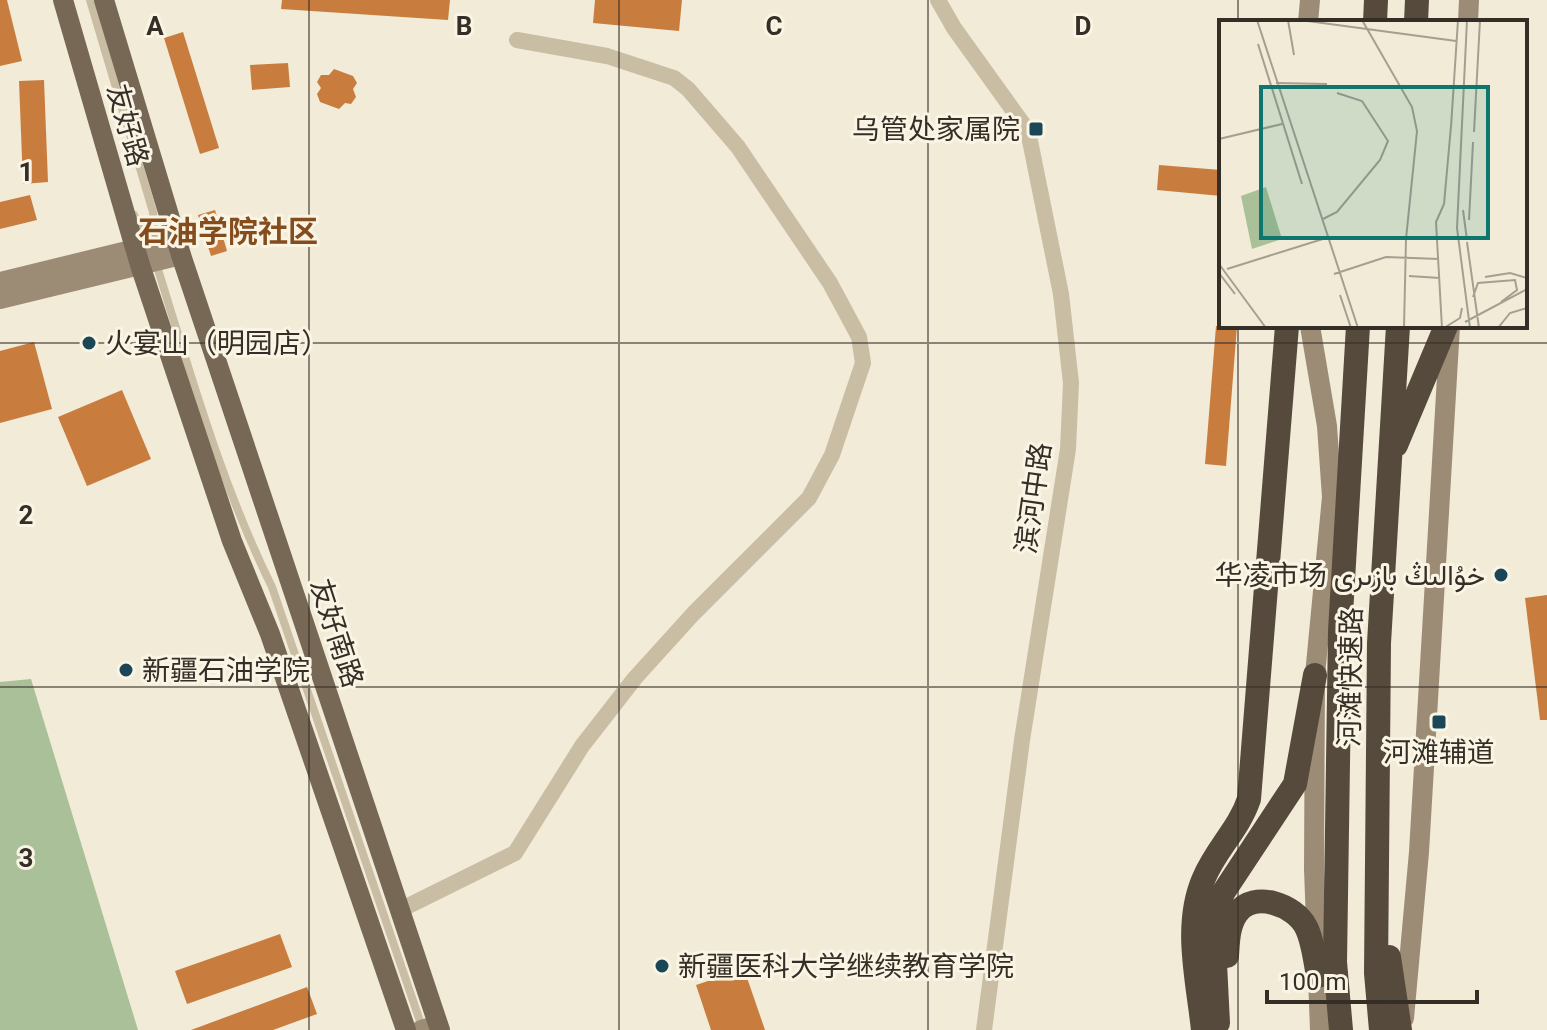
<svg xmlns="http://www.w3.org/2000/svg" width="1547" height="1030" font-family="Roboto,Vazirmatn,'Noto Sans SC',sans-serif">
  <rect width="100%" height="100%" fill="#f1ebd8"/>
  <!-- pitch -->
  <polygon fill="#aac098" points="31,679 138,1030 0,1030 0,682"/>
  <!-- building -->
  <g fill="#c87d3f">
    <polygon points="0,0 7,0 22,61 0,66"/>
    <polygon points="282,0 450,0 448,20 281,9"/>
    <polygon points="595,0 682,0 679,31 593,23"/>
    <polygon points="183,32 219,148 200,154 164,38"/>
    <polygon points="288,63 290,87 252,90 250,65"/>
    <polygon points="334,69 353,76 357,83 353,89 356,97 351,104 345,103 339,109 320,102 317,94 321,88 317,82 321,75 329,75"/>
    <polygon points="44,80 48,182 23,184 19,81"/>
    <polygon points="1159,165 1221,170 1221,196 1157,190"/>
    <polygon points="30,195 37,220 0,229 0,202"/>
    <polygon points="215,210 227,251 211,256 198,215"/>
    <polygon points="1216,326 1237,326 1226,466 1205,464"/>
    <polygon points="34,342 52,409 0,423 0,351"/>
    <polygon points="122,390 151,459 87,486 58,417"/>
    <polygon points="1547,595 1547,720 1540,720 1525,598"/>
    <polygon points="280,934 292,967 187,1004 175,971"/>
    <polygon points="744,969 765,1030 711,1030 696,985"/>
    <polygon points="307,987 317,1014 273,1030 191,1030"/>
  </g>
  <g fill="none" stroke-linecap="round" stroke-linejoin="round">
    <!-- lane -->
    <g stroke="#c9bda4" stroke-width="8">
      <polyline points="90,0 153,212 155,245"/>
      <polyline points="134,215 149,246"/>
      <path d="M156,263C190,372 221,484 272,587L422,1027"/>
    </g>
    <!-- street -->
    <g stroke="#c9bda4" stroke-width="16">
      <polyline points="938,0 954,28 1028,131 1061,294 1071,383 1068,449 1022,740 984,1030"/>
      <polyline points="400,910 515,853 582,746 635,678 693,614 809,498 832,455 863,363 859,337 830,283 738,147 688,89 674,78 607,56 517,40"/>
    </g>
    <!-- secondary -->
    <g stroke="#9d8c75" stroke-width="20">
      <polyline points="1308,22 1310,0"/>
      <polyline points="1468,22 1469,0"/>
      <polyline points="0,282 176,239"/>
      <polyline points="0,299 181,255"/>
      <polyline points="1310,326 1327,426 1332,497 1315,675 1314,869 1320,1030"/>
      <polyline points="1404,1018 1419,852 1450,326"/>
      <polyline points="421,1030 438,1025"/>
    </g>
    <!-- primary -->
    <g stroke="#776856" stroke-width="20">
      <polyline points="63,0 140,265 232,541 270,634 406,1030"/>
      <polyline points="104,0 181,255 440,1030"/>
    </g>
    <!-- highway -->
    <g stroke="#564a3d" stroke-width="24">
      <polyline points="1375,22 1376,0"/>
      <polyline points="1416,22 1417,0"/>
      <polyline points="1396,445 1446,326"/>
      <path d="M1227,956C1228,941 1228,926 1237,913C1254,890 1295,905 1306,927C1313,940 1315,961 1318,976"/>
      <polyline points="1389,957 1400,1030"/>
      <polyline points="1218,1023 1213,923 1223,893 1295,784 1315,675"/>
      <path d="M1203,1030C1198,981 1183,925 1204,878C1216,849 1239,829 1249,799L1287,326"/>
      <polyline points="1341,1030 1335,962 1340,631 1358,326"/>
      <polyline points="1381,1030 1376,973 1379,643 1398,326"/>
    </g>
  </g>
  <!-- grid -->
  <path fill="none" stroke="#352e26" stroke-width="2" stroke-opacity="0.55" d="M309,0V1030M619,0V1030M928,0V1030M1238,0V22M1238,326V1030M0,343H1547M0,687H1547"/>
  <!-- markers -->
  <g fill="#1b4657" stroke="#f9f4e4" stroke-width="3">
    <rect x="1028" y="121" width="16" height="16" rx="4"/>
    <circle cx="89" cy="343" r="8"/>
    <circle cx="1501" cy="575" r="8"/>
    <circle cx="126" cy="670" r="8"/>
    <rect x="1431" y="714" width="16" height="16" rx="4"/>
    <circle cx="662" cy="966" r="8"/>
  </g>
  <g text-anchor="middle" stroke-width="6" stroke-linejoin="round" paint-order="stroke">
    <!-- street labels -->
    <g font-size="28" fill="#352e26" stroke="#f9f4e4">
      <text transform="translate(128 125) rotate(74)" y="10">友好路</text>
      <text transform="translate(1033 498) rotate(-82)" y="10">滨河中路</text>
      <text transform="translate(337 633) rotate(72)" y="10">友好南路</text>
      <text transform="translate(1350 677) rotate(-89)" y="10">河滩快速路</text>
    </g>
    <!-- poi labels -->
    <g font-size="28" fill="#352e26" stroke="#f9f4e4" text-anchor="start">
      <text x="1020" y="139" text-anchor="end">乌管处家属院</text>
      <text x="105" y="353">火宴山（明园店）</text>
      <text x="1485" y="585" text-anchor="end">华凌市场 خۇالىڭ بازىرى</text>
      <text x="142" y="680">新疆石油学院</text>
      <text x="1439" y="762" text-anchor="middle">河滩辅道</text>
      <text x="678" y="976">新疆医科大学继续教育学院</text>
    </g>
    <!-- neighbourhood labels -->
    <g font-size="30" font-weight="bold" fill="#854c1d" stroke="#f9f4e4">
      <text x="228" y="242">石油学院社区</text>
    </g>
  </g>
  <!-- overview -->
  <g transform="translate(1219 20)">
    <rect width="308" height="308" fill="#f1ebd8"/>
    <path d="M47,167L63,219L33,229L22,176Z" fill="#aac098"/>
    <path fill="none" stroke="#a69f91" stroke-width="2" d="M38,0L139,308M69,0L75,35M81,0L237,21M143,0L193,87L198,111L187,219L185,308M248,0L238,208L251,308M39,24L83,164M57,63L108,64M232,107L239,0M255,112L261,0M0,119L63,104M244,190L248,220M104,199L118,192L161,140L169,121L143,81L118,73M250,200L254,122M248,222L260,308M0,244L47,308M8,249L107,218M0,253L16,274M115,254L167,237L220,239M190,256L221,258M266,257L291,253L308,258M121,275L132,308M254,277L259,263L296,260L298,270L282,282M246,302L308,269M223,308L217,202L225,184L232,106M225,308L241,298L243,288M279,308L291,293L308,288"/>
    <path fill="#0f766e" fill-opacity="0.15" stroke="#0f766e" stroke-width="4" d="M42,67H269V218H42Z"/>
    <rect width="308" height="308" fill="none" stroke="#352e26" stroke-width="4"/>
  </g>
  <g font-size="26" text-anchor="middle" font-weight="bold" fill="#352e26" stroke="#f9f4e4" stroke-width="6" stroke-linejoin="round" paint-order="stroke">
    <text x="155" y="35">A</text>
    <text x="464" y="35">B</text>
    <text x="774" y="35">C</text>
    <text x="1083" y="35">D</text>
    <text x="26" y="181">1</text>
    <text x="26" y="524">2</text>
    <text x="26" y="867">3</text>
  </g>
  <!-- scale -->
  <path d="M1267 990v12h210v-12" fill="none" stroke="#352e26" stroke-width="4"/>
  <text x="1279" y="990" font-size="24" fill="#352e26" stroke="#f9f4e4" stroke-width="6" paint-order="stroke">100 m</text>
</svg>
